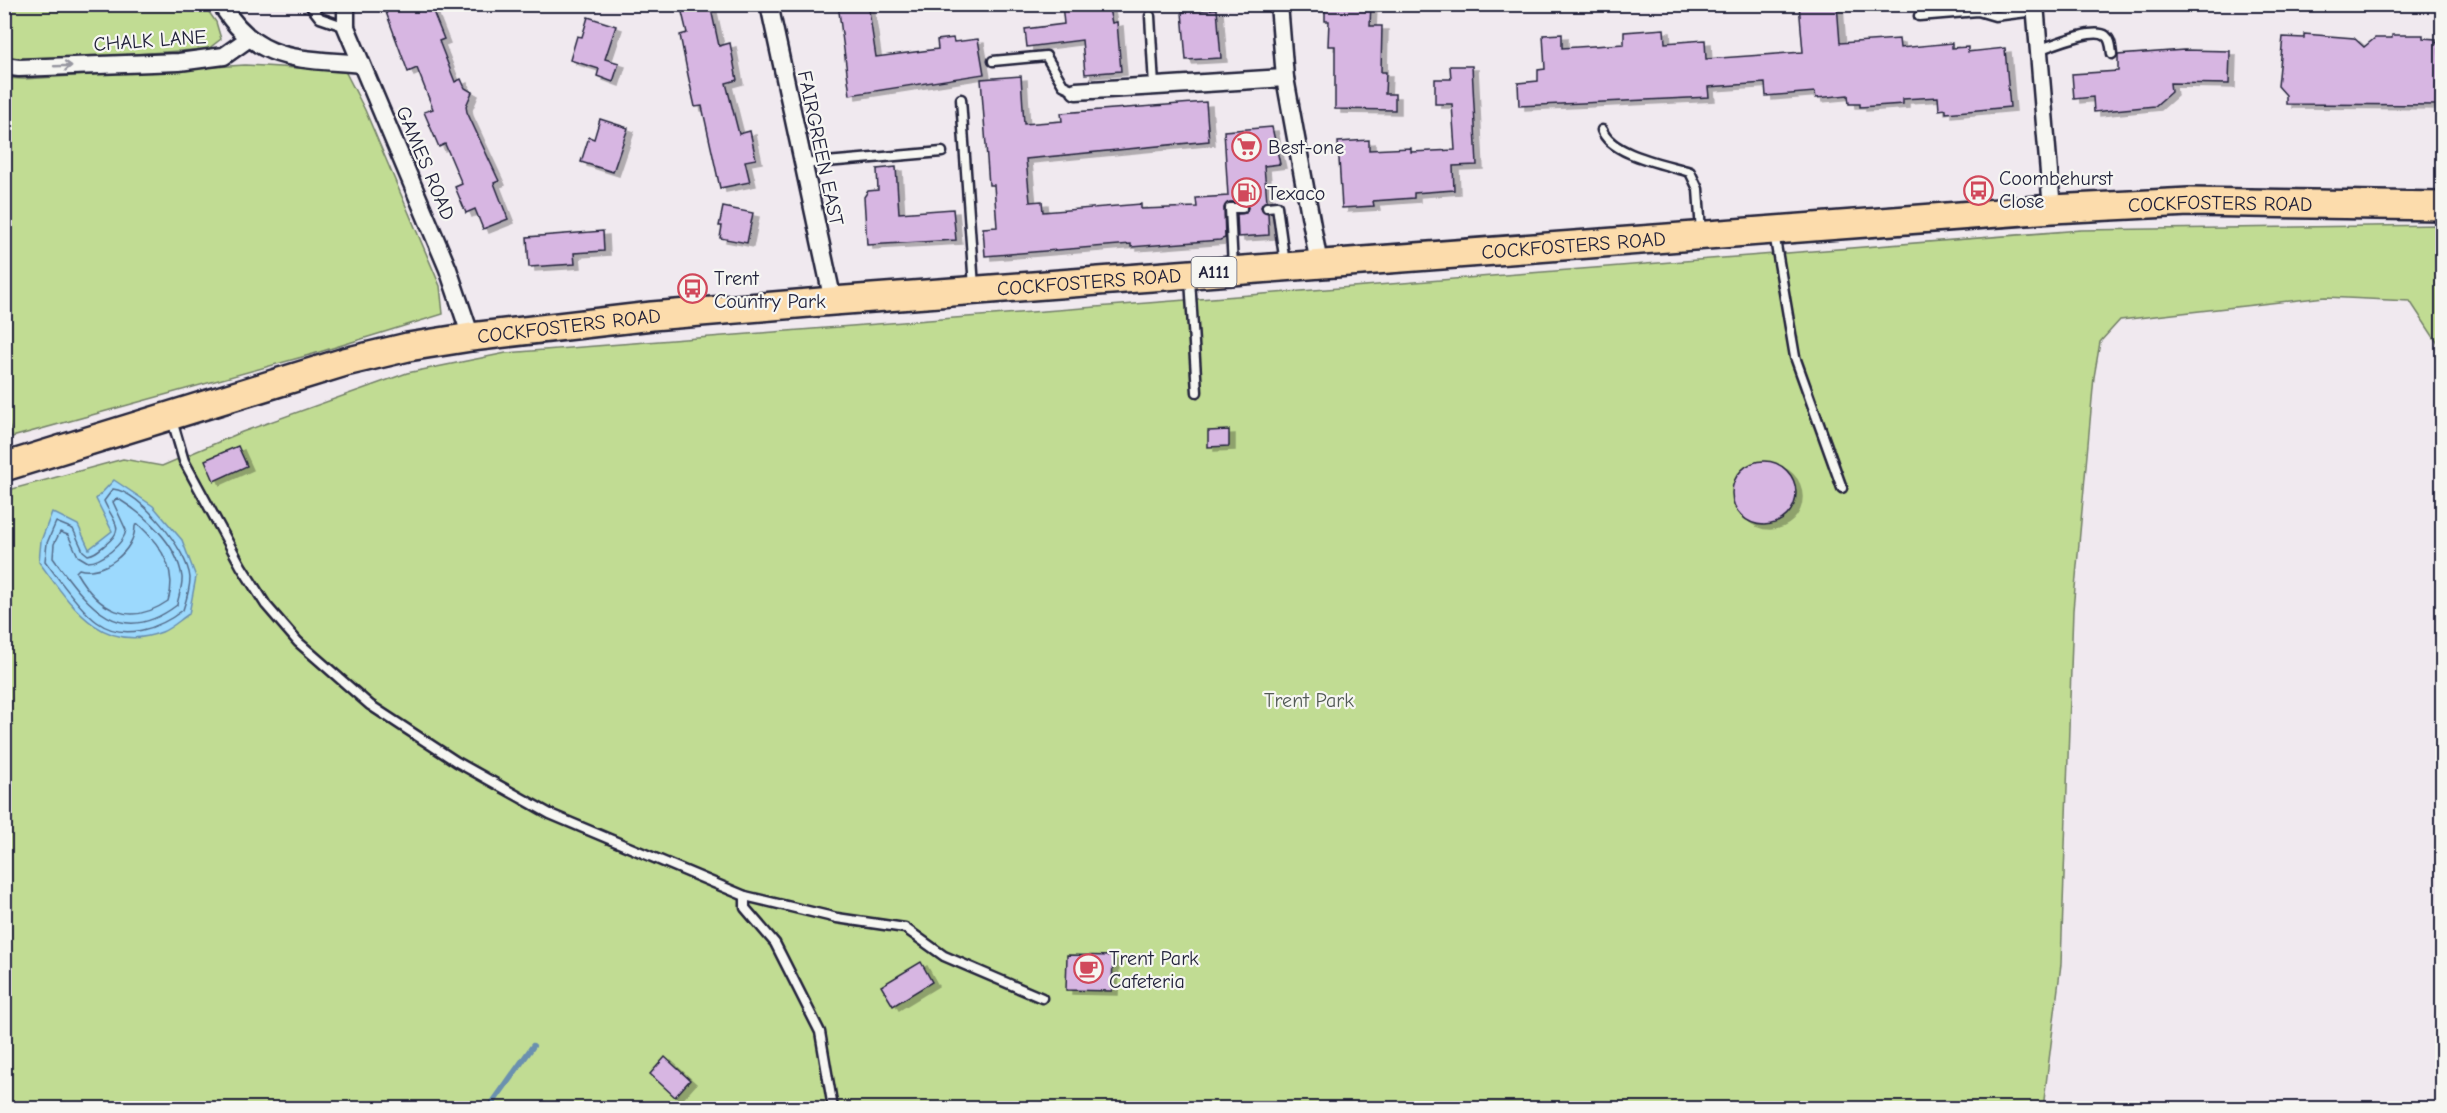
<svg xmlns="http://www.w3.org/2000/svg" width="2447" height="1113" font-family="'Comic Neue',sans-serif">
  <defs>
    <filter id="shadow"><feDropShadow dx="6" dy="4" stdDeviation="0" flood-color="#0004"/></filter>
  </defs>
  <rect width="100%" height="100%" fill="#f0e9ef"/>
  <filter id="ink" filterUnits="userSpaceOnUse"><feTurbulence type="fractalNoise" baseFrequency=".0167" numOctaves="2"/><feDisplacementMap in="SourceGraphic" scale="12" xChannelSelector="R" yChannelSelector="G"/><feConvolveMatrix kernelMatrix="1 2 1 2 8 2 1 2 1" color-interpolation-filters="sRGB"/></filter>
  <g filter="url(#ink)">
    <!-- green -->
    <g fill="#c1dc93" stroke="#727f67" stroke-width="1.5">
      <polygon points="6,5 204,5 216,22 221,39 208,49 17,62 5,59"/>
      <polygon points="245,65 345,71 365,110 440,286 443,314 313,354 12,437 4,405 4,78 24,79"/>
      <polygon points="2442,225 2442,350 2410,301 2325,297 2120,320 2100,342 2094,377 2073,610 2061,964 2043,1108 5,1108 5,491 123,459 162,466 242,432 407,373 506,353 2081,230"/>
    </g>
    <!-- water -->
    <path fill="#9cd9fd" stroke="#6b90af" stroke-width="1.5" d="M114,480L153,506L182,540L196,577L189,614C181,619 172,628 162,632C101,655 71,605 39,562L41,541L52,512L78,525L89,549L112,531L96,499Z"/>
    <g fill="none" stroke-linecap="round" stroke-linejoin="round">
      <!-- shore -->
      <g stroke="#536b89" stroke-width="1.5">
        <path d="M113,489C140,491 188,551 190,578C190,587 186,601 183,610C160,628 124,642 97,622C81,611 57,577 45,561L47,543L56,522L73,529L83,551L88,555C95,554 99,550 105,545C127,528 113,522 104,501Z"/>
        <path d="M117,498C145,515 177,543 182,577C183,585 178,598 177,605C118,650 87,604 53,558L54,544L60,532L68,535L78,556L88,562C101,562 124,544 126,530L113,502Z"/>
        <path d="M138,524C160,544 178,571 168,601C129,628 98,610 76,572L79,569C103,576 135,551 135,526Z"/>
      </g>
      <!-- stream -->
      <polyline stroke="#6b90af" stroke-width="6" points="489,1108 533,1046"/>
    </g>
    <!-- building -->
    <g fill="#d7b6e2" stroke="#22223b" stroke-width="1.5" filter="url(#shadow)">
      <polygon points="383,4 430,4 444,39 439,41 455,82 461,79 465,88 472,92 466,106 467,112 499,181 494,183 508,219 483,229 475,209 466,213 455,187 462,184 445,144 439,147 424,112 433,109 417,68 408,72"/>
      <polygon points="680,4 710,4 719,46 730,43 737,80 726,83 739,134 750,131 756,159 745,161 750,182 720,188 702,106 695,107 688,75 680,35 687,33"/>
      <polygon points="838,4 868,4 876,57 938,49 937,40 953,38 954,42 978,39 984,74 850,95"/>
      <polygon points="1062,4 1108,4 1112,23 1117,22 1121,71 1085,74 1082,40 1027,47 1025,29 1064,24"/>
      <polygon points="1325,4 1371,4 1370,26 1382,26 1381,72 1386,72 1385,94 1395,94 1395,110 1335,109 1335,46 1328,46 1329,21 1325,21"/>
      <polygon points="1799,4 1837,4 1840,43 1899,39 1900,48 1952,43 1952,48 1968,47 1968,52 2005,48 2010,107 1946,113 1946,109 1939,110 1938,97 1903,99 1903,104 1860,107 1860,104 1849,104 1848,95 1816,98 1815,92 1766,96 1765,83 1708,87 1709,97 1519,106 1518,83 1538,81 1538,70 1545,69 1543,35 1562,34 1562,48 1624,44 1624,32 1664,29 1665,43 1705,40 1706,59 1803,52"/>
      <polygon points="1217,9 1221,58 1186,60 1182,12"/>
      <polygon points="588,17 616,26 605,59 619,63 613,82 597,76 599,69 570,60 577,36 582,37"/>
      <polygon points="2304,34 2354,38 2364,47 2375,38 2392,38 2392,35 2423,35 2423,38 2436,39 2436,43 2439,42 2440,63 2442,63 2442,105 2286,104 2286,95 2278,86 2283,37 2304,38"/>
      <polygon points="2184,50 2230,51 2229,84 2170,83 2171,92 2155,106 2124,109 2094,112 2093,97 2074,99 2072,74 2118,71 2118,55"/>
      <polygon points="1450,66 1472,66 1477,165 1453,166 1454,190 1414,193 1414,198 1373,201 1374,206 1342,208 1338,142 1369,140 1369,150 1411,148 1411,152 1455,150 1452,104 1435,104 1435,79 1451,79"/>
      <polygon points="1021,76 1024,124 1062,121 1061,113 1206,102 1209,141 1026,159 1030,202 1042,201 1043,212 1141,204 1141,209 1197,207 1196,198 1228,196 1224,131 1272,127 1280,164 1264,166 1267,201 1261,207 1268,213 1269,235 1238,237 1237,214 1246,213 1248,207 1245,202 1230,202 1224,208 1225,238 1220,240 1131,247 1131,244 985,256 983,228 997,227 994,185 989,185 981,79"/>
      <polygon points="600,119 628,128 613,172 581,162 589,137 594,139"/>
      <polygon points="896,167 899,213 953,209 956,240 867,245 864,197 868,191 878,190 877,169"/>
      <polygon points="723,207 753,213 747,243 720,238 722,226 719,226"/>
      <polygon points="603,231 604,251 574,253 575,264 529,267 527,237"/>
      <polygon points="1229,430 1229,446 1208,447 1208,431"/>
      <polygon points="238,446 247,466 214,481 205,460"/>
      <circle cx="1764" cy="493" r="32"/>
      <polygon points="1067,955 1113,956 1112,991 1066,990"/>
      <polygon points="921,962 932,982 893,1006 881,986"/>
      <polygon points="665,1057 690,1080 675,1097 650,1074"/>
    </g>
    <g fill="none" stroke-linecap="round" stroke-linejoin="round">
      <defs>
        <g id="lane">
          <polyline points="309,4 320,18 346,27"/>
          <polyline points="1114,4 1117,4"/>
          <polyline points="1150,16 1154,86"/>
          <polyline points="1919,16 1978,11 1995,16 2035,11"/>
          <path d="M2038,50C2053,45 2094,27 2106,36C2111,40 2111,48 2112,54"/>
          <polyline points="993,61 1046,56 1063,85 1076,91"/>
          <polyline points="961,99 974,287"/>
          <path d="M1602,130C1611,155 1665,164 1690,172L1698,189L1701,232"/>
          <polyline points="803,164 942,152"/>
          <polyline points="1267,207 1277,206 1285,264"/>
          <polyline points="1774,233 1795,357 1842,488"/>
          <polyline points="1233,267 1230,208 1242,208"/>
          <polyline points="1190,279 1197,392"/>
          <polyline points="172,420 184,461 241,566 266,605 298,642 370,705 457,762 550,814 745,896 837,918 905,928 944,956 1042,998"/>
          <polyline points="745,896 745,908 775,943 820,1032 833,1108"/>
        </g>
        <g id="street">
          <path d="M221,4C257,64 299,58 361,64"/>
          <polyline points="346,4 346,27 448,269 471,337"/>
          <polyline points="769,4 833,301"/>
          <polyline points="1279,4 1285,78 1319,264"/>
          <polyline points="2035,4 2052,209"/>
          <polyline points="4,66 19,68 179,62 224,56 248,39"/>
          <polyline points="1076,91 1285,78"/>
        </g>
        <g id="primary">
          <path id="s1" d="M4,467L345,362L408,347L471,337L652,316L833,301L2052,209L2189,202L2442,206"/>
        </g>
      </defs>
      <!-- lane casing -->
      <use href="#lane" stroke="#22223b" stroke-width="13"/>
      <!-- street casing -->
      <use href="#street" stroke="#22223b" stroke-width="21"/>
      <!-- primary casing -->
      <use href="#primary" stroke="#22223b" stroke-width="32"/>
      <!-- lane -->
      <use href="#lane" stroke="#f6f6f2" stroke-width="8"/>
      <!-- street -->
      <use href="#street" stroke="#f6f6f2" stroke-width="16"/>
      <!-- primary -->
      <use href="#primary" stroke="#fcdcac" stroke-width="27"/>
    </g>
    <!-- one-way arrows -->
    <defs><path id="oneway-shaft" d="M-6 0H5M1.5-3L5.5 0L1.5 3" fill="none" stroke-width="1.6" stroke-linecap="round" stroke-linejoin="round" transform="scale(1.5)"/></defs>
    <use stroke="#9797a0" href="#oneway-shaft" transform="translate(63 66) rotate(-2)"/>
  </g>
  <!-- icons -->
  <defs>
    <symbol id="supermarket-ring" viewBox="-11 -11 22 22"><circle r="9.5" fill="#f6f6f2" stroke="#d1495b" stroke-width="1.5"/><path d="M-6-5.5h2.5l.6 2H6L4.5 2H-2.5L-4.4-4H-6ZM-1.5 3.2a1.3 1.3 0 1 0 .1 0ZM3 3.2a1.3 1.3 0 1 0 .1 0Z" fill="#d1495b"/></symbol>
    <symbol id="bus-ring" viewBox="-11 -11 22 22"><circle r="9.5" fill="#f6f6f2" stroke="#d1495b" stroke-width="1.5"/><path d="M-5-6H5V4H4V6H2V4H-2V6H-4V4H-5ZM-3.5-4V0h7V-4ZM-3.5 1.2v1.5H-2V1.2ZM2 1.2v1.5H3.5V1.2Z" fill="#d1495b"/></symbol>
    <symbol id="fuel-ring" viewBox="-11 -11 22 22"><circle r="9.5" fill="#f6f6f2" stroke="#d1495b" stroke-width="1.5"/><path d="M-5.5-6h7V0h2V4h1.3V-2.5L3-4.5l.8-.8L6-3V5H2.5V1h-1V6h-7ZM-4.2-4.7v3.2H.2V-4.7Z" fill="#d1495b"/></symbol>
    <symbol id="cafe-ring" viewBox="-11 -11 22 22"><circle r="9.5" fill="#f6f6f2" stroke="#d1495b" stroke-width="1.5"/><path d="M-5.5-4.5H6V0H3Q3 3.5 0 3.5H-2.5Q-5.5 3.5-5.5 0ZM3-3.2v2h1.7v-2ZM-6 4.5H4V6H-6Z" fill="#d1495b"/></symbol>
  </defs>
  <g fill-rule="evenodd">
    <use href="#supermarket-ring" x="1230" y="130" width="33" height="33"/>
    <use href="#bus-ring" x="1962" y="174" width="33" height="33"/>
    <use href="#fuel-ring" x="1230" y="176" width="33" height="33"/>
    <use href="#bus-ring" x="676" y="272" width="33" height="33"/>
    <use href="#cafe-ring" x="1072" y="952" width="33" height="33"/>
  </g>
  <g text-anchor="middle" stroke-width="4.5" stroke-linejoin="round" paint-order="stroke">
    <!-- shield labels -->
    <rect fill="#f6f6f2" stroke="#626272" stroke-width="1.5" x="1191.5" y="257" width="45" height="30" rx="4.5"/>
    <g font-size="18" font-weight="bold" fill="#22223b">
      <text x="1214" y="278">A111</text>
    </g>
    <!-- street labels -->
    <g font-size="20" fill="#22223b" stroke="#f6f6f2">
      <text transform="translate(150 40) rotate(-4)" y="7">CHALK LANE</text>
      <text transform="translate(821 148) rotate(78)" y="7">FAIRGREEN EAST</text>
      <text transform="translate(426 163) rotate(67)" y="7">GAMES ROAD</text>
      <text dy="7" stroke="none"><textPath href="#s1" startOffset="2240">COCKFOSTERS ROAD</textPath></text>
      <text dy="7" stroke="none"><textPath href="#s1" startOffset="1592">COCKFOSTERS ROAD</textPath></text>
      <text dy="7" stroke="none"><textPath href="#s1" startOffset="1106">COCKFOSTERS ROAD</textPath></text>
      <text dy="7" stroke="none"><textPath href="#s1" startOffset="584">COCKFOSTERS ROAD</textPath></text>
    </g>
    <!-- poi labels -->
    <g font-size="20" fill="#22223b" stroke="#f6f6f2" text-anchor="start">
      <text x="1268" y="154">Best-one</text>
      <text x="1999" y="185">Coombehurst<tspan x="1999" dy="23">Close</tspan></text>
      <text x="1267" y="200">Texaco</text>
      <text x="714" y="285">Trent<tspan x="714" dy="23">Country Park</tspan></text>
      <text x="1109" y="965">Trent Park<tspan x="1109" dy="23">Cafeteria</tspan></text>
    </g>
    <!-- park labels -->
    <g font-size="20" fill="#525a55" stroke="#f6f6f2">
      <text x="1309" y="707">Trent Park</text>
    </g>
  </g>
  <!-- margin -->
  <rect width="2447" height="1113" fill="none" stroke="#f6f6f2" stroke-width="24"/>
  <rect x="12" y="12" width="2423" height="1089" fill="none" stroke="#22223b" stroke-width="2" filter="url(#ink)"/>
</svg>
